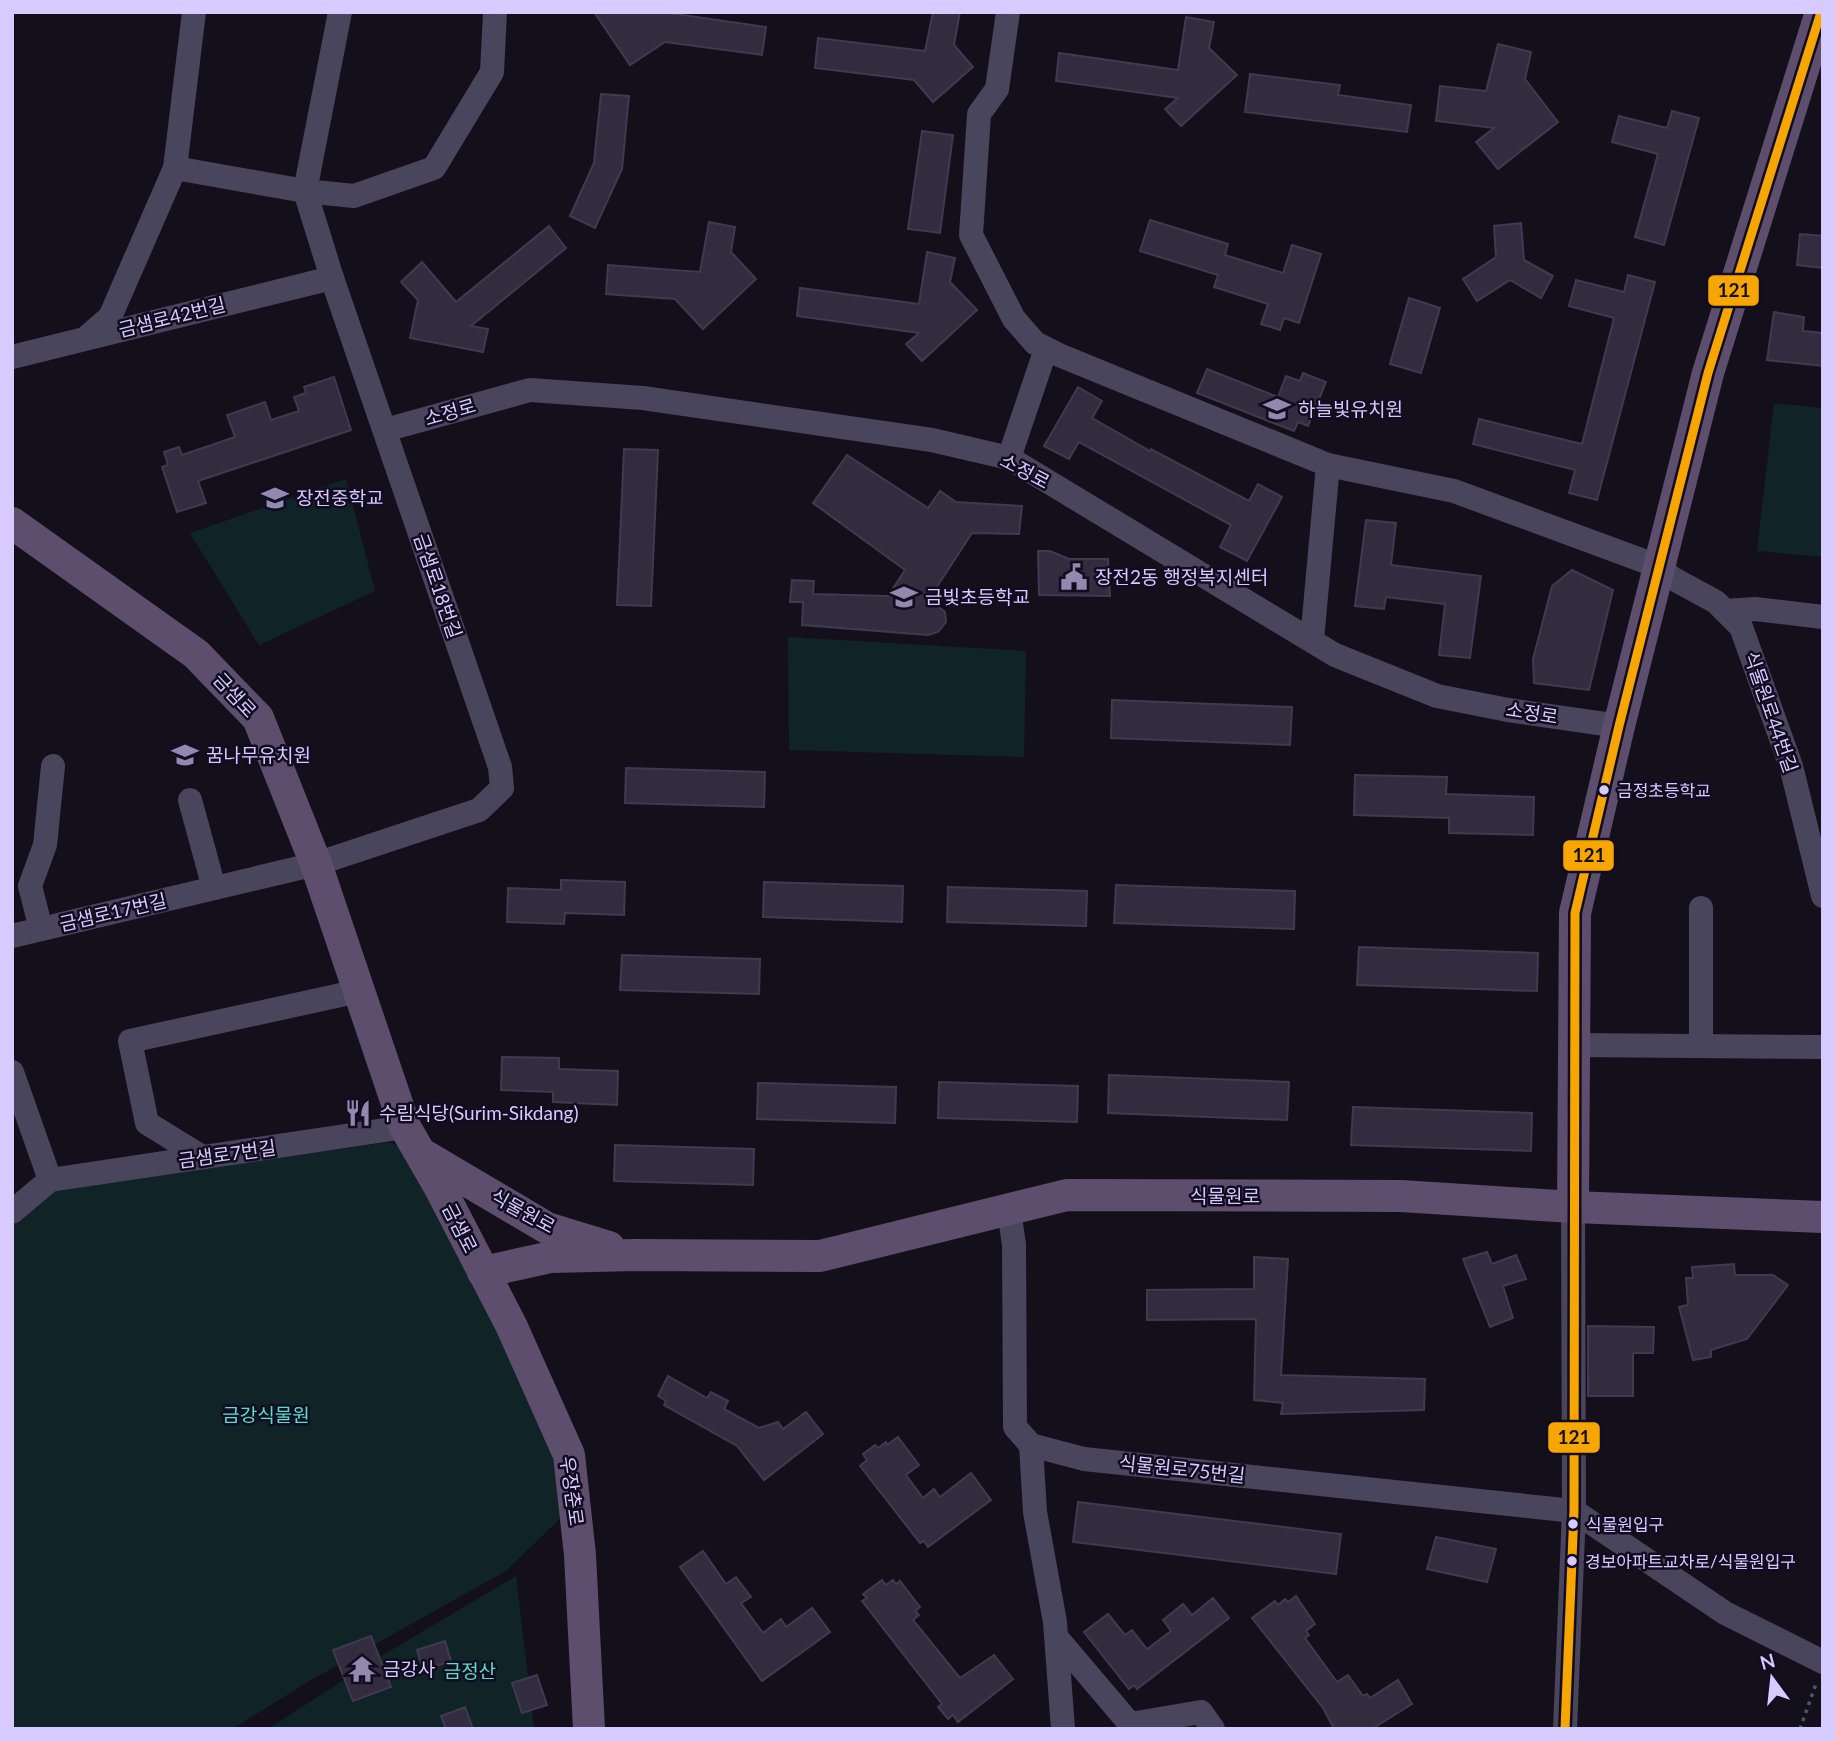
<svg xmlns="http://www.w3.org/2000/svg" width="1835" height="1741" font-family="Lato,'Noto Sans KR',sans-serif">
  <rect width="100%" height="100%" fill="#13101b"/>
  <!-- green -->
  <g fill="#102427">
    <polygon points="1774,403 1823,408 1823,557 1757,551"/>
    <polygon points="346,479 375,591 259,645 190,533"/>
    <polygon points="788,637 1026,651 1024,757 789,750"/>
    <polygon points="389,1142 419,1152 579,1500 506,1571 311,1680 232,1729 12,1729 12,1226 54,1190"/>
    <polygon points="516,1576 534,1729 268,1729 373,1661"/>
  </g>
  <!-- building -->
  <g fill="#312d3e" stroke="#403a50" stroke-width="2">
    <polygon points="594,12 662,12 766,27 762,55 665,42 630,65"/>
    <polygon points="933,12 960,12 954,45 973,67 933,102 914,80 815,68 818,38 925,51"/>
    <polygon points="1186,17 1214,22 1209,48 1237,75 1181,126 1165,109 1178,98 1056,81 1059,53 1178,70"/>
    <polygon points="1498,44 1531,52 1525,79 1558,122 1498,169 1476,142 1494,128 1436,121 1440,86 1486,91"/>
    <polygon points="1250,74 1340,85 1338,95 1411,105 1407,132 1245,112"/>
    <polygon points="601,94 629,96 622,169 595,228 570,216 594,163"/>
    <polygon points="1672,111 1699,118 1664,245 1635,237 1658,154 1612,142 1619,116 1667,128"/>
    <polygon points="922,131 953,135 940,233 908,229"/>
    <polygon points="1150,220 1228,244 1225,255 1283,273 1292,245 1321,254 1299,323 1284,318 1280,330 1261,324 1268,304 1214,287 1218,275 1140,251"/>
    <polygon points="709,222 735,227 731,252 756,279 703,329 675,299 606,294 608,265 700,272"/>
    <polygon points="1521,223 1524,260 1553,276 1541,298 1510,280 1477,301 1463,279 1496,257 1494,226"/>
    <polygon points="549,226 566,248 471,326 488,329 483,352 410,338 418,300 401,282 422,262 456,302"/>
    <polygon points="1800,234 1823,236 1823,268 1797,265"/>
    <polygon points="927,252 955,258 950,282 977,310 922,361 906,344 919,333 797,316 800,288 919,304"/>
    <polygon points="1628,275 1655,282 1597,500 1569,493 1575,470 1473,444 1479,419 1582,444 1614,318 1569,306 1576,280 1624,292"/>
    <polygon points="1409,298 1440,308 1421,373 1390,364"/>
    <polygon points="1774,312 1804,317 1803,331 1823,333 1823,366 1767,360"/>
    <polygon points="1207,369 1278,397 1286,376 1300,381 1303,373 1326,382 1308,426 1298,422 1294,431 1197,393"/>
    <polygon points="334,377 351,430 198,481 206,503 177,512 162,467 168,465 164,452 179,447 182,455 235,437 227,415 265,402 271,420 299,411 294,397 306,393 304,387"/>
    <polygon points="1078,387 1102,401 1092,418 1150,451 1151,449 1249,501 1258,484 1282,497 1247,561 1220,547 1231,525 1079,442 1069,459 1044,446"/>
    <polygon points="624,449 658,450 651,606 617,605"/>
    <polygon points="847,455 928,508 940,491 956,502 1022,506 1019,534 972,533 929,599 945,612 946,622 938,632 928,635 802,625 803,602 790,602 792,580 814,581 813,594 888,596 905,570 813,503"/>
    <polygon points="1366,520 1396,523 1391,565 1481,576 1470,658 1439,655 1445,604 1386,597 1384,609 1355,606"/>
    <polygon points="1038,551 1050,551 1069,559 1108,559 1110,596 1039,595"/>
    <polygon points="1572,570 1613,590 1589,690 1534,683 1533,659 1552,586"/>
    <polygon points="1112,700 1292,707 1290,745 1111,738"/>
    <polygon points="626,768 765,772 764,807 625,803"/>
    <polygon points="1355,775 1447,777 1446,794 1534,797 1533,835 1449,833 1449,818 1354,815"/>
    <polygon points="561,880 625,882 624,915 565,913 564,924 507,922 508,888 561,890"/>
    <polygon points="764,882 903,886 902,922 763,917"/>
    <polygon points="1116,885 1295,891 1294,929 1114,923"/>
    <polygon points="948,887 1087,891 1086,926 947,922"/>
    <polygon points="1359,947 1538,953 1537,991 1357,985"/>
    <polygon points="622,955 760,959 759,994 620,990"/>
    <polygon points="502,1057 559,1058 559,1069 618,1071 617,1105 553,1102 553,1092 501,1090"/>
    <polygon points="1109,1075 1289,1082 1287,1120 1108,1113"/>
    <polygon points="939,1082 1078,1086 1077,1122 938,1118"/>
    <polygon points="758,1083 896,1087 895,1123 757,1119"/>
    <polygon points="1353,1107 1532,1113 1531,1151 1351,1145"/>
    <polygon points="615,1145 754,1149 753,1185 614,1181"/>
    <polygon points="1487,1252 1492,1264 1516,1255 1526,1279 1503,1286 1513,1318 1490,1327 1463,1259"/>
    <polygon points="1254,1257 1288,1259 1281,1375 1425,1379 1424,1410 1281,1414 1283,1403 1254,1400 1256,1319 1147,1320 1147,1290 1254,1289"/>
    <polygon points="1734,1264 1735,1275 1773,1275 1788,1285 1747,1339 1711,1350 1711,1357 1693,1360 1679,1307 1688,1305 1686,1278 1693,1278 1692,1267"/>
    <polygon points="1588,1326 1654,1327 1653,1353 1633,1353 1633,1396 1588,1396"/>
    <polygon points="668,1376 707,1398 711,1392 728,1401 724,1409 759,1428 778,1422 783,1429 806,1412 823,1434 764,1480 737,1446 664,1405 666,1401 658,1396"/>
    <polygon points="898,1437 919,1465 906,1475 923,1498 934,1489 940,1497 971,1473 991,1500 928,1547 924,1541 920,1543 860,1466 867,1460 863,1454 875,1445 878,1448 886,1442 887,1445"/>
    <polygon points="1078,1502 1341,1534 1336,1574 1073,1542"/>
    <polygon points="1436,1537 1496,1549 1487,1582 1427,1569"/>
    <polygon points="703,1551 726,1584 736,1577 751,1597 741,1603 763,1633 781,1619 786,1627 812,1608 830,1632 762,1681 680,1567"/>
    <polygon points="882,1580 886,1585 893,1580 896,1584 900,1581 920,1607 915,1611 919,1615 913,1620 960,1678 994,1655 1013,1679 958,1722 953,1715 948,1719 938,1707 942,1704 862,1601 867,1598 863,1594"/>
    <polygon points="1296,1596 1315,1624 1306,1631 1309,1635 1305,1638 1337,1682 1348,1675 1363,1696 1367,1694 1370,1698 1398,1680 1412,1704 1372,1729 1334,1729 1323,1708 1252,1618 1275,1601 1278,1605 1285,1599 1288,1602"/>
    <polygon points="1213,1598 1229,1618 1137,1689 1134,1685 1129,1689 1084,1632 1108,1614 1125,1635 1132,1630 1147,1649 1171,1631 1163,1620 1183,1604 1192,1615"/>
    <polygon points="371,1636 391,1687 353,1701 333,1650"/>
    <polygon points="445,1641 451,1661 423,1670 417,1650"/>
    <polygon points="537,1675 547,1705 522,1713 512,1683"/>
    <polygon points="465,1707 473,1729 446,1729 441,1716"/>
  </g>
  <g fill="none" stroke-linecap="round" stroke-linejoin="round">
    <!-- path -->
    <polyline stroke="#4c5868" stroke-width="3.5" stroke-dasharray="3.5 5" stroke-linecap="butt" points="1800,1729 1817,1681"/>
    <!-- minor -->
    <g stroke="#49455c" stroke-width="24">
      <polyline points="194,12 175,168 305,191 354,196 434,168 492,72 495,12"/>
      <polyline points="1008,12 997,89 979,114 971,235 1014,319 1035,343 1059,355 1328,465 1454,491 1660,567 1672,578 1716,602 1741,627 1791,766 1823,896"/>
      <polyline points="88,336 110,317 175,168"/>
      <polyline points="12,357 332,278"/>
      <polyline points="385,430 530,390 643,398 932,440 1009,458 1335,655 1437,696 1508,710 1619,726"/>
      <polyline points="1009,458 1046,349"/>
      <polyline points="1725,611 1755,609 1823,617"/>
      <polyline points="1312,640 1328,465"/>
      <polyline points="190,800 214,888"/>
      <polyline points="1701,908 1701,1046"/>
      <polyline points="41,929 30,886 45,845 53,766"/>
      <polyline points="12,936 316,864 479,810 502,788 500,767 332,278 305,191 340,12"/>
      <polyline points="1574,1045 1823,1047"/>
      <polyline points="12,1072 50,1180"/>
      <polyline points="202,1157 147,1123 130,1041 359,991"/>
      <polyline points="1009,1210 1014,1245 1015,1427 1031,1445 1084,1459 1574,1511 1725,1613 1823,1662"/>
      <polyline points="12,1212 50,1180 405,1127"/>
      <polyline points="1031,1445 1035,1512 1055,1622 1063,1729"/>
      <polyline points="1057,1638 1130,1724 1201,1712 1213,1729"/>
      <polyline points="1565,1729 1574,1511 1573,1207"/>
    </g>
    <!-- major -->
    <g stroke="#5e4e6d" stroke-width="32">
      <polyline points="12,523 196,654 258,718 316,864 405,1127 439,1186 511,1325 569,1455 580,1555 589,1729"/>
      <polyline points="422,1154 547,1228 609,1247"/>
      <polyline points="1573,1207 1575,913 1619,726 1708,373 1821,12"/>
      <polyline points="483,1272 551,1257 634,1255 820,1256 1067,1195 1401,1196 1573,1207 1823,1217"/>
    </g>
    <defs>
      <polyline id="bus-1" points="1565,1729 1574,1511 1575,913 1619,726 1708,373 1821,12"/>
    </defs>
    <!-- bus-1 casing -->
    <use href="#bus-1" stroke="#110c1f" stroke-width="14"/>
    <!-- bus-1 -->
    <use href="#bus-1" stroke="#f7a600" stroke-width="9"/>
  </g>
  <!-- icons -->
  <defs>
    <symbol id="school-bare" viewBox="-9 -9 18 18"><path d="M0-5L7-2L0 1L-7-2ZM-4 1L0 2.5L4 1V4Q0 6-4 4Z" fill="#9289af" stroke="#110c1f" stroke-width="2.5" paint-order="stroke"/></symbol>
    <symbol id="civic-bare" viewBox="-9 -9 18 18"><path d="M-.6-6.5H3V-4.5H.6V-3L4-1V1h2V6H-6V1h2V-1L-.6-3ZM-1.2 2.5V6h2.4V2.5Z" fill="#9289af" stroke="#110c1f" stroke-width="2.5" paint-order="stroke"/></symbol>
    <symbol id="restaurant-bare" viewBox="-9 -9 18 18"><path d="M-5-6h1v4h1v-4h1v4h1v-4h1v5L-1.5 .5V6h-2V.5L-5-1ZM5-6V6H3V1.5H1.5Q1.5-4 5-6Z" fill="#9289af" stroke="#110c1f" stroke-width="2.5" paint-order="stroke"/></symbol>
    <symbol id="temple-bare" viewBox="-9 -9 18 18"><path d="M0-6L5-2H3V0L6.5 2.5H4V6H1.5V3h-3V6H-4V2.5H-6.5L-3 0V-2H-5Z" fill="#9289af" stroke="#110c1f" stroke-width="2.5" paint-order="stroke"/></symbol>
  </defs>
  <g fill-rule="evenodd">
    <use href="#school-bare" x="1258" y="390" width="38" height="38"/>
    <use href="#school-bare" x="256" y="479" width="38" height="38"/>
    <use href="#civic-bare" x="1055" y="558" width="38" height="38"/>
    <use href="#school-bare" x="885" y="578" width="38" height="38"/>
    <use href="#school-bare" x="166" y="736" width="38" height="38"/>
    <use href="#restaurant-bare" x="339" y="1094" width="38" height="38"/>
    <use href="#temple-bare" x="343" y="1650" width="38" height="38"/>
  </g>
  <!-- markers -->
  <g fill="#d6caff" stroke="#110c1f" stroke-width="2.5">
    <circle cx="1604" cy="790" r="6"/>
    <circle cx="1573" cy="1524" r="6"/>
    <circle cx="1572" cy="1561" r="6"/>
  </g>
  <g text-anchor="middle" stroke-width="5" stroke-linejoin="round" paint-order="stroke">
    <!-- bus labels -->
    <g font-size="17" fill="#d6caff" stroke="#110c1f" text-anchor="start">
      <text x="1617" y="797">금정초등학교</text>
      <text x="1586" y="1531">식물원입구</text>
      <text x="1585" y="1568">경보아파트교차로/식물원입구</text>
    </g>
    <!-- street labels -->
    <g font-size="19" fill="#d6caff" stroke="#110c1f">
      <text transform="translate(172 317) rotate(-14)" y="7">금샘로42번길</text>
      <text transform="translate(450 412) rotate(-16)" y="7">소정로</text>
      <text transform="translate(1025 471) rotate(28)" y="7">소정로</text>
      <text transform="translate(438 586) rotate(71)" y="7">금샘로18번길</text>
      <text transform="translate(235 695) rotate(47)" y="7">금샘로</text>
      <text transform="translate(1771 712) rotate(71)" y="7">식물원로44번길</text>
      <text transform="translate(1532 713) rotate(9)" y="7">소정로</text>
      <text transform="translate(113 912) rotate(-13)" y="7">금샘로17번길</text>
      <text transform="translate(227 1154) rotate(-8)" y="7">금샘로7번길</text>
      <text x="1225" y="1203">식물원로</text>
      <text transform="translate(523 1211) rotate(29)" y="7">식물원로</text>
      <text transform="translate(460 1228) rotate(63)" y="7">금샘로</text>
      <text transform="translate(1182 1469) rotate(6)" y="7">식물원로75번길</text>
      <text transform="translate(572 1491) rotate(82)" y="7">우장춘로</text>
    </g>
    <!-- poi labels -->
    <g font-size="19" fill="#d6caff" stroke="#110c1f" text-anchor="start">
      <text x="1298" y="416">하늘빛유치원</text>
      <text x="296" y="505">장전중학교</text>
      <text x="1095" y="584">장전2동 행정복지센터</text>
      <text x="925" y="604">금빛초등학교</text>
      <text x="206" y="762">꿈나무유치원</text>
      <text x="379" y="1120">수림식당(Surim-Sikdang)</text>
      <text x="383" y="1676">금강사</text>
    </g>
    <!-- park labels -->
    <g font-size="19" fill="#55e0cd" stroke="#110c1f">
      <text x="266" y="1422">금강식물원</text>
      <text x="470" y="1678">금정산</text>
    </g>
  </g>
  <g stroke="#110c1f" stroke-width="2.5">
    <rect x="1707" y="274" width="53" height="33" rx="7" fill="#f7a600"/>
    <rect x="1562" y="839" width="53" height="33" rx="7" fill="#f7a600"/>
    <rect x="1547" y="1421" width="54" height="33" rx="7" fill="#f7a600"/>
  </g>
  <g font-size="19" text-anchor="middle" font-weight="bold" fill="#111">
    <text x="1734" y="297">121</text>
    <text x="1589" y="862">121</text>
    <text x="1574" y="1444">121</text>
  </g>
  <!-- border -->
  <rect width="1835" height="1741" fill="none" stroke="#d6caff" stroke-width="28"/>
  <!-- north arrow -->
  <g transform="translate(1772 1678) rotate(345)" stroke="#110c1f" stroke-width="5" paint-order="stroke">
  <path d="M0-5L12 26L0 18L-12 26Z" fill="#d6caff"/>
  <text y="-10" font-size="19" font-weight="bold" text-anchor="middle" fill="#d6caff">N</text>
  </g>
</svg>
